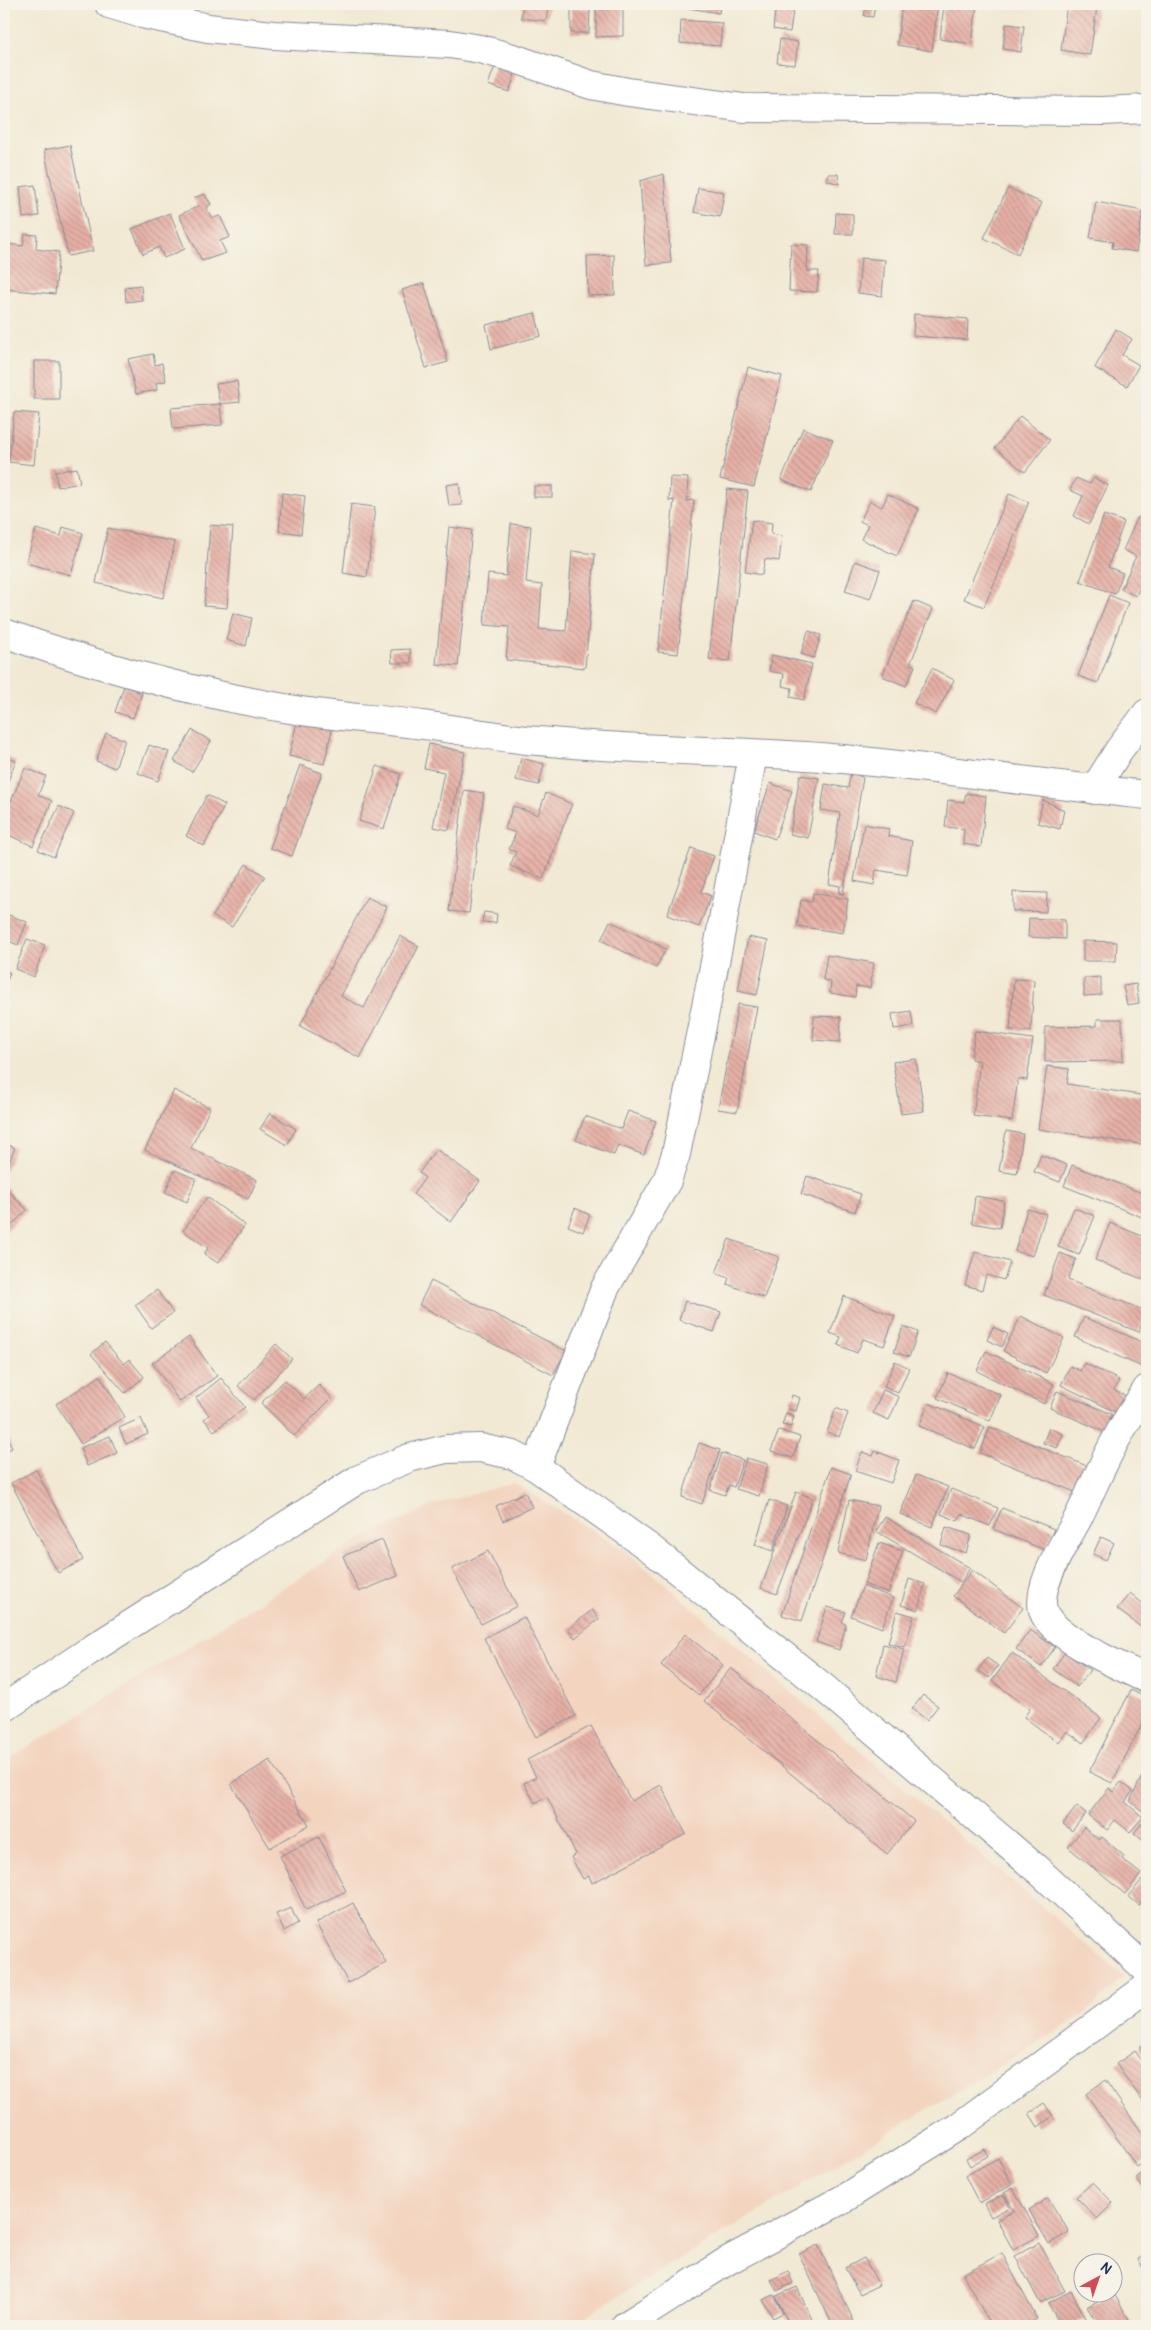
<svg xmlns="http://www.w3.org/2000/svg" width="1151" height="2330" font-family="Pangolin,sans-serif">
  <defs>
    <pattern id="building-back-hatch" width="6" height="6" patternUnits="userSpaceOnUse" patternTransform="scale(1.25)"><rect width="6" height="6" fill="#e7b1a6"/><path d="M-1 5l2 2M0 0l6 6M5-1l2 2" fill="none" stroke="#ba908a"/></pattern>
  </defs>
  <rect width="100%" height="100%" fill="#f7f3e8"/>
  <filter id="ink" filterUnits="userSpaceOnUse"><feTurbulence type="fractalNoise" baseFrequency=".02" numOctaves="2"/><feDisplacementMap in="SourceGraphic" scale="10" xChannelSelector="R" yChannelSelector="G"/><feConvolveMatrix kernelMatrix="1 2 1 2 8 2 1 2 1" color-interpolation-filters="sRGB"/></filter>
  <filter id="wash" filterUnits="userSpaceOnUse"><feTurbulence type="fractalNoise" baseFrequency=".0096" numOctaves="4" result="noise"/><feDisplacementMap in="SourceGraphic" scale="20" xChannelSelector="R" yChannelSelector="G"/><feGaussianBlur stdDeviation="1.12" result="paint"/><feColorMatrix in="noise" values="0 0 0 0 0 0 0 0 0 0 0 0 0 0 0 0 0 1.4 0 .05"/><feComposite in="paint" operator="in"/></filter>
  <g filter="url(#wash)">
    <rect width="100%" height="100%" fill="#f1e9d3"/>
    <!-- built -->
    <polygon fill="#f3d4bf" points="514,1483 626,1551 1124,1977 1082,2016 569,2326 4,2326 4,1762 365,1537 436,1504"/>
    <g id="blocks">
      <!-- building -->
      <g fill="url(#building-back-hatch)">
        <polygon points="523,4 549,4 546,21 521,18"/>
        <polygon points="596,4 623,4 623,36 596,37"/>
        <polygon points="689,4 720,4 719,13 688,8"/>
        <polygon points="776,4 794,4 790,32 773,29"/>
        <polygon points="866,4 875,4 873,17 864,16"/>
        <polygon points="902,4 938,4 932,51 897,45"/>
        <polygon points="944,4 977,4 972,44 940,39"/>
        <polygon points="1067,4 1097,7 1090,55 1061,50"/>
        <polygon points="571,8 590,9 589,33 571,33"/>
        <polygon points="681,20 722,23 720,46 680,43"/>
        <polygon points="1006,24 1024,26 1021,52 1003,49"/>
        <polygon points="780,39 798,42 795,65 777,63"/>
        <polygon points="498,58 518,65 509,92 488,85"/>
        <polygon points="70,145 93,251 68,256 44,150"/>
        <polygon points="664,174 671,263 646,265 640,181"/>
        <polygon points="828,174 838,174 839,184 826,180"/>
        <polygon points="35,185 39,216 23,218 20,187"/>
        <polygon points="698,188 724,192 720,217 694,212"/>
        <polygon points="1008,188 1042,203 1018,254 984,238"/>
        <polygon points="204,194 211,204 206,208 213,218 220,216 230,237 220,241 226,253 202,261 179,215 199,206 194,198"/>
        <polygon points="1096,202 1143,211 1136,252 1112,248 1113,242 1090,238"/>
        <polygon points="170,213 185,249 164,258 159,247 143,254 132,229"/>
        <polygon points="836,213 853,214 853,234 835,234"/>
        <polygon points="25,234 37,235 36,249 59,252 55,294 4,289 7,244 23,246"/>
        <polygon points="791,244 808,245 807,271 819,271 817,292 789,291"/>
        <polygon points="614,255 615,295 588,296 587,256"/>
        <polygon points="861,258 885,260 882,296 858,293"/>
        <polygon points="424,283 448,362 426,368 402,290"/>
        <polygon points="141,285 142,300 126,302 125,287"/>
        <polygon points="535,313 541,336 491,349 486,325"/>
        <polygon points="914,314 968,319 967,340 913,336"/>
        <polygon points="1116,329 1132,339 1122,355 1139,365 1127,386 1095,368"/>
        <polygon points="153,354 155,365 162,363 166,381 156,383 157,390 136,394 128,359"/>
        <rect x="34" y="361" width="25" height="38"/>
        <polygon points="748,367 782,376 754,487 720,479"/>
        <polygon points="237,381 240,402 220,404 216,384"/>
        <polygon points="220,404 222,425 173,429 171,408"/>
        <polygon points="14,412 39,414 34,465 9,462"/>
        <polygon points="1020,416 1050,440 1025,472 995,448"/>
        <polygon points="803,428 833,440 811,492 781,480"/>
        <polygon points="77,468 80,483 58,487 55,472"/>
        <polygon points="670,477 688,478 687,501 694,500 678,654 658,652 674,500 669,501"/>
        <polygon points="1076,478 1090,484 1094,478 1108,485 1089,524 1074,516 1083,496 1070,490"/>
        <polygon points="459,483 462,505 449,506 446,485"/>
        <rect x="534" y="486" width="18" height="11"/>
        <polygon points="727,489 748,491 730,661 709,659"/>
        <polygon points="282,493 305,496 301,534 279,531"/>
        <polygon points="888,494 919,509 897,556 861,539 868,525 860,521 870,501 882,507"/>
        <polygon points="1009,494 1029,502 984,607 964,599"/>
        <polygon points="351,504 375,507 367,577 343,573"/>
        <polygon points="1104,515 1124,522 1108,567 1123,573 1115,594 1080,581"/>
        <polygon points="1138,517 1147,517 1147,571 1136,596 1121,589 1136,556 1123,550"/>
        <polygon points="752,520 772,523 771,534 782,536 779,561 765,559 762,575 745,572"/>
        <polygon points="511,524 531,526 526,583 542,585 539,629 566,631 572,551 595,554 585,668 506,660 509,627 484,625 488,574 506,576"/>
        <polygon points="210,525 233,527 227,608 204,606"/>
        <polygon points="63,527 83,533 71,575 26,563 36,529 61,536"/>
        <polygon points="449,527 472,530 458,666 436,664"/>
        <polygon points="108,528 175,542 163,598 96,583"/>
        <polygon points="855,561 880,570 870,599 845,591"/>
        <polygon points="1109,595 1128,603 1098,683 1078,676"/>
        <polygon points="914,601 933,609 910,664 915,666 906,686 882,676"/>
        <polygon points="233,613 252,618 246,646 226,640"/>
        <polygon points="808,631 821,635 814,658 801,654"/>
        <polygon points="410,649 411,663 392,663 391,650"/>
        <polygon points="772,655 812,664 804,700 790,697 792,688 782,686 784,674 769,671"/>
        <polygon points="932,668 954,680 936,714 914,703"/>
        <polygon points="124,686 142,693 133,718 115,712"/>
        <polygon points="297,722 332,730 324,764 289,756"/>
        <polygon points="192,730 211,741 192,772 174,761"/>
        <polygon points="106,733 125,740 115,768 96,761"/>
        <polygon points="429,744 465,752 449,830 433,827 444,772 424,768"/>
        <polygon points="149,745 169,752 158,781 138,773"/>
        <polygon points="4,756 16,761 4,791"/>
        <polygon points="521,758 544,764 539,785 516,780"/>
        <polygon points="300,765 322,773 292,856 270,848"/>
        <polygon points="377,766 401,774 384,829 359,821"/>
        <polygon points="25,768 46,776 38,795 52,801 33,846 4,833 4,818"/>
        <polygon points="851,772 863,778 843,894 839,893 840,886 829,884 840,813 821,810 825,784 848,788"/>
        <polygon points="800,775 819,778 808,838 790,834"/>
        <polygon points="770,783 792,791 775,839 754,831"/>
        <polygon points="464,790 484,793 469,913 449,911"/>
        <polygon points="546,793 572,804 543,879 510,866 516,852 509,849 516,833 505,829 513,806 538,815"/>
        <polygon points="966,793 986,796 981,847 963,844 964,829 945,827 948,800 964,802"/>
        <polygon points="207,795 225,805 204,846 186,836"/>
        <polygon points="1043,800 1064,810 1060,829 1038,823"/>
        <polygon points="59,806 74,813 54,857 38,850"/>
        <polygon points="864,824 889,829 888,836 912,841 907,875 876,870 874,885 854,881"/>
        <polygon points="691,848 714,856 701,892 711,896 699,927 667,915"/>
        <polygon points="246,864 265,876 232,927 213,916"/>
        <polygon points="1013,892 1047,893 1046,912 1013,911"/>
        <polygon points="813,893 848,899 843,933 797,926 801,900 812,902"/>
        <polygon points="367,897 387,907 341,996 364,1008 400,936 419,946 360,1058 300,1026"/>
        <polygon points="484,912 497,914 496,923 482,922"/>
        <polygon points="4,913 27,922 18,945 4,939"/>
        <polygon points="1029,918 1065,920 1065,939 1028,937"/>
        <polygon points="610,921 666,949 656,968 601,940"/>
        <polygon points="748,937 768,941 757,995 738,991"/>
        <polygon points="27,939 45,945 34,977 15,969"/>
        <polygon points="1083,941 1117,942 1116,961 1083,961"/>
        <polygon points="827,955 874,963 870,988 856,986 855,997 830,993 831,982 823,980"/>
        <polygon points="4,970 10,973 4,988"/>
        <polygon points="1101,977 1101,995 1084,996 1084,978"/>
        <polygon points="1014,979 1034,980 1031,1031 1010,1030"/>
        <polygon points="1136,984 1139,1003 1127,1005 1123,986"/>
        <polygon points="738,1004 757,1007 737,1112 718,1109"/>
        <polygon points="911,1011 913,1026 894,1029 892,1014"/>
        <polygon points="814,1016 841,1017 840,1042 813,1040"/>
        <polygon points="1097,1019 1122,1019 1123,1061 1045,1062 1045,1027 1097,1026"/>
        <polygon points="975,1031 1033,1039 1027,1080 1018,1079 1012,1121 973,1116 980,1061 971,1059"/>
        <polygon points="916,1059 924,1111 901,1114 893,1062"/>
        <polygon points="1047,1066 1069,1069 1067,1084 1147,1096 1147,1145 1038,1129"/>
        <polygon points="174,1090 210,1108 191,1148 257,1180 248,1199 145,1150"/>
        <polygon points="628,1111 656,1121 644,1155 618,1145 614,1155 576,1140 585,1116 621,1129"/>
        <polygon points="270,1113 296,1129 287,1145 260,1129"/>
        <polygon points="1006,1131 1023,1134 1017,1174 999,1171"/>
        <polygon points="4,1143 15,1148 4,1173"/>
        <polygon points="436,1149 480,1181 451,1222 413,1194 425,1178 419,1173"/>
        <polygon points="1041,1155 1067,1165 1060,1182 1034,1172"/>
        <polygon points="1072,1165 1147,1195 1147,1219 1064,1186"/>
        <polygon points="175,1170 196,1179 187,1202 165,1192"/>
        <polygon points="807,1176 861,1194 855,1212 801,1194"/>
        <polygon points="4,1186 27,1210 4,1233"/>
        <polygon points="975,1196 1004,1201 1000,1228 972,1223"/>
        <polygon points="207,1197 245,1225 218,1263 204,1254 208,1248 183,1231"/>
        <polygon points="575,1208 590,1215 583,1232 568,1226"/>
        <polygon points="1074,1208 1095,1216 1079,1255 1058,1247"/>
        <polygon points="1027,1209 1046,1214 1033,1256 1015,1251"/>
        <polygon points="1110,1223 1147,1238 1147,1281 1095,1260"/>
        <polygon points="729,1239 779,1257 764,1298 727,1284 729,1278 716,1273"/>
        <polygon points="975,1252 1010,1262 1004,1280 986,1275 982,1290 965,1285"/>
        <polygon points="1060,1253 1076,1259 1068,1280 1146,1311 1139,1332 1044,1295"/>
        <polygon points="431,1281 566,1351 553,1375 419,1305"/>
        <polygon points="157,1290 173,1313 151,1328 135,1305"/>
        <polygon points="844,1296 895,1316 884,1346 863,1339 857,1353 838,1345 841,1337 830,1333"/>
        <polygon points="685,1301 721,1312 714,1332 679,1320"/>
        <polygon points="1021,1316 1064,1338 1046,1373 1003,1351"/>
        <polygon points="1084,1317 1147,1344 1147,1356 1142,1367 1075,1337"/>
        <polygon points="903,1326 918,1332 909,1357 894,1352"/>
        <polygon points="993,1327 1008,1334 1002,1347 987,1340"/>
        <polygon points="189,1337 217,1376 180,1402 152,1363"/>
        <polygon points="105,1342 124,1364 129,1359 144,1377 125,1393 91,1354"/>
        <polygon points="276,1344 292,1359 254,1400 238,1386"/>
        <polygon points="986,1351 1054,1384 1044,1404 977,1371"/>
        <polygon points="895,1361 909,1368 898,1393 884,1387"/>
        <polygon points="1084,1363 1119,1380 1114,1390 1128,1397 1120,1414 1061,1385 1070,1366 1080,1371"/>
        <polygon points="948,1373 1001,1395 990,1421 937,1398"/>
        <polygon points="100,1376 125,1417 81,1444 56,1404"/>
        <polygon points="221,1378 245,1407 214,1431 204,1419 209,1415 196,1398"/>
        <polygon points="285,1380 304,1399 319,1385 332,1398 294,1436 261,1403"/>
        <polygon points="883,1390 899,1397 889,1420 873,1413"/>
        <polygon points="1057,1391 1112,1414 1105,1432 1050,1408"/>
        <polygon points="792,1395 800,1398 796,1411 788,1409"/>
        <polygon points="929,1403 985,1427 975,1449 919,1426"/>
        <polygon points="836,1408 848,1413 839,1437 827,1432"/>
        <polygon points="786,1413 794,1416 791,1427 782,1425"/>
        <polygon points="141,1418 148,1434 126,1444 119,1428"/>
        <polygon points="990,1427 1087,1466 1077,1493 980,1453"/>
        <polygon points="1049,1428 1063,1434 1057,1448 1043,1443"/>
        <polygon points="4,1429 12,1448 4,1452"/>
        <polygon points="779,1430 800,1437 793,1458 771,1451"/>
        <polygon points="110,1436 117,1453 87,1466 80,1448"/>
        <polygon points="699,1443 720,1450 702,1504 682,1497"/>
        <polygon points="875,1451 899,1460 891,1483 855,1471 862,1452 873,1456"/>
        <polygon points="722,1453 743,1460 734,1487 729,1485 725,1495 710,1490"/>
        <polygon points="746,1458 768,1464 759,1496 736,1489"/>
        <polygon points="831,1467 851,1474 802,1621 782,1615"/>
        <polygon points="36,1470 83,1560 58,1573 11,1483"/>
        <polygon points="916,1475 948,1487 932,1527 900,1514"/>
        <polygon points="951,1489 998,1508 990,1526 961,1514 958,1521 941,1514"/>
        <polygon points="525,1492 532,1507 503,1521 496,1506"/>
        <polygon points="796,1492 813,1498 777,1594 761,1588"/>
        <polygon points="769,1500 787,1506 773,1551 755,1545"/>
        <polygon points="849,1500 878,1506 866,1560 838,1553"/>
        <polygon points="1002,1508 1054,1529 1045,1550 993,1529"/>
        <polygon points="885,1517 970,1568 961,1582 876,1531"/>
        <polygon points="946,1527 971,1535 966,1553 941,1545"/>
        <polygon points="1101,1537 1114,1543 1106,1560 1093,1554"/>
        <polygon points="382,1540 398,1576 359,1592 343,1556"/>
        <polygon points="879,1543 903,1551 888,1593 864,1584"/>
        <polygon points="488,1551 517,1606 481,1624 452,1569"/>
        <polygon points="972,1570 1023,1608 1004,1633 953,1596"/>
        <polygon points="909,1579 925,1584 918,1610 901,1605"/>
        <polygon points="863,1586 893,1598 882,1628 851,1616"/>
        <polygon points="1130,1593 1147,1607 1146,1631 1117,1609"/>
        <polygon points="827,1607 846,1612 842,1622 846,1625 839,1650 816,1642"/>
        <polygon points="592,1610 599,1619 575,1638 568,1629"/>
        <polygon points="897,1611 914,1616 905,1647 888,1643"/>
        <polygon points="524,1617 576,1716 536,1737 484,1638"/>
        <polygon points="1030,1630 1055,1647 1041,1667 1016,1649"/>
        <polygon points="685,1634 723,1665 699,1695 661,1665"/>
        <polygon points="883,1644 904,1649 896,1682 876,1676"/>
        <polygon points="1065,1652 1090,1670 1077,1687 1053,1669"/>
        <polygon points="1012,1653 1101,1718 1083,1743 1067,1731 1059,1743 1024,1717 1030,1709 992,1681"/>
        <polygon points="987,1658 998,1666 989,1678 978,1670"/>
        <polygon points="731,1668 914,1821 887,1854 704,1701"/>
        <polygon points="1131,1690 1147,1698 1147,1714 1112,1783 1089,1772"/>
        <polygon points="923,1695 938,1706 927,1720 912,1709"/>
        <polygon points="591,1726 631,1801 661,1785 686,1834 592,1883 589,1876 583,1879 571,1857 576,1854 547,1797 535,1803 524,1783 536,1777 527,1760"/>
        <polygon points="270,1760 309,1825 270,1848 231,1784"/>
        <polygon points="1147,1766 1147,1815 1130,1801"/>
        <polygon points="1121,1782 1133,1791 1125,1802 1143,1817 1130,1832 1115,1820 1107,1830 1088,1815 1109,1788 1113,1792"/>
        <polygon points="1077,1806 1086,1813 1072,1831 1063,1824"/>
        <polygon points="1146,1818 1147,1819 1147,1844 1134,1833"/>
        <polygon points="1084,1827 1099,1840 1102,1837 1124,1856 1122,1859 1141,1874 1125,1894 1068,1847"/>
        <polygon points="319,1837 346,1891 306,1910 280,1856"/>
        <polygon points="1144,1878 1147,1881 1147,1895 1139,1905 1128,1896"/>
        <polygon points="353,1903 386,1963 348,1983 316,1923"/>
        <polygon points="291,1908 298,1923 284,1931 276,1914"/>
        <polygon points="1147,2042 1147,2060 1139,2047"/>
        <polygon points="1135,2051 1147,2068 1147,2107 1116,2064"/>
        <polygon points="1105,2080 1147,2140 1147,2160 1137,2167 1086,2094"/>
        <polygon points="1044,2103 1053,2116 1038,2127 1029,2113"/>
        <polygon points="985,2149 988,2156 970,2166 966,2159"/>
        <polygon points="998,2158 1012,2185 979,2203 965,2176"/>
        <polygon points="1147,2170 1147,2194 1136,2178"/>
        <polygon points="1093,2182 1113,2203 1097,2219 1076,2197"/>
        <polygon points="1013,2188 1039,2236 1013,2250 997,2220 1014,2211 1004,2193"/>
        <polygon points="1003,2195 1010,2207 991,2217 984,2204"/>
        <polygon points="1048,2198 1069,2232 1049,2244 1029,2210"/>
        <polygon points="1039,2243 1065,2291 1040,2303 1015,2256"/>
        <polygon points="818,2245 856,2326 833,2326 799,2254"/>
        <polygon points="1002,2253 1037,2319 1023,2326 991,2326 963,2274"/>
        <polygon points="1147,2255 1147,2275 1138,2259"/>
        <polygon points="864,2258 879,2285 860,2294 845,2268"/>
        <polygon points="788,2271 793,2283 777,2291 771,2280"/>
        <polygon points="797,2287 815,2326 790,2326 776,2296"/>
        <polygon points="1071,2291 1086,2318 1072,2326 1061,2326 1048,2303"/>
        <polygon points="1113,2292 1133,2326 1099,2326 1087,2307"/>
        <polygon points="774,2295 783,2313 773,2318 763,2300"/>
      </g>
    </g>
  </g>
  <g filter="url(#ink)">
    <use href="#blocks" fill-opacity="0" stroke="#868c98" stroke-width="1"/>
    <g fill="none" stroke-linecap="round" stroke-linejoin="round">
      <defs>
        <g id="street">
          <polyline points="109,4 142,14 208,28 274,35 450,44 480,49 513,58 591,85 628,92 744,108 1102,111 1147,109"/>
          <path d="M4,633C97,666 193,693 290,709C334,717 379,719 423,725C462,730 500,738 539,741C628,750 717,750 806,756C921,764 1033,784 1147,795"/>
          <polyline points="1094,790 1119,750 1147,713"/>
          <path d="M1147,1389C1138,1404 1127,1419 1119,1434C1103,1462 1091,1492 1077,1520C1066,1541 1032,1591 1045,1615C1058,1640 1122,1667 1147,1679"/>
          <polyline points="536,1467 605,1288 667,1181 676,1154 719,942 753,754"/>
          <polyline points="4,1708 89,1651 357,1480 409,1458 446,1449 480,1448 513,1455 536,1467 651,1549 824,1688 1039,1871 1147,1970"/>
          <polyline points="625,2326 727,2261 843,2199 958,2127 1147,1987"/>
        </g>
      </defs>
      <!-- street casing -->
      <use href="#street" stroke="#868c98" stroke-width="30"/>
      <!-- street -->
      <use href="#street" stroke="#fff" stroke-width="28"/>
    </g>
  </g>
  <!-- margin -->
  <rect width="1151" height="2330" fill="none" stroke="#f7f3e8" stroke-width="20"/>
  <!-- north arrow -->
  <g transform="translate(1098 2278) rotate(40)"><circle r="24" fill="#f7f3e8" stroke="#9fa5b1"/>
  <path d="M0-4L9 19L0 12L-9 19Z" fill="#d1495b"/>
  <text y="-8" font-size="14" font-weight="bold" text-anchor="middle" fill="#1b2f5e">N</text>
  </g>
</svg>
